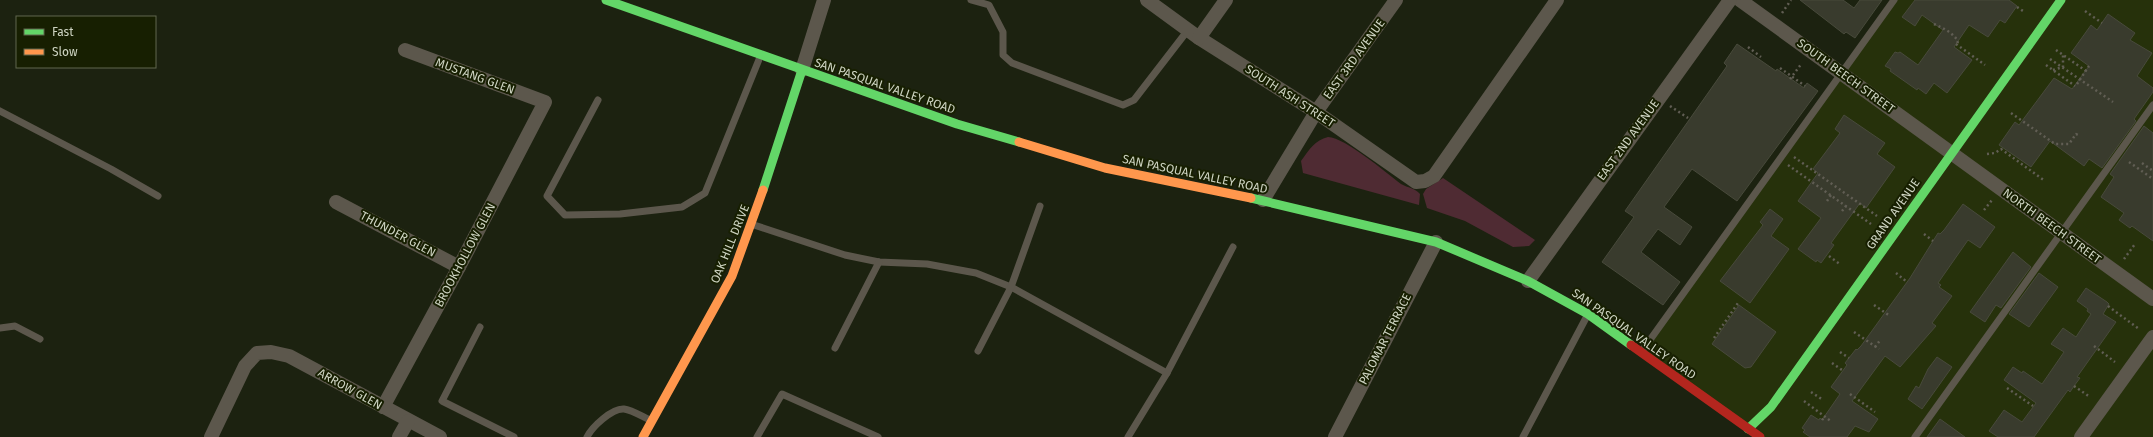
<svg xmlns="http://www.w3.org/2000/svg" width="2153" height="437" font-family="'Fira Sans',sans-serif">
  <rect width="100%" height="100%" fill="#1c2210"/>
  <!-- built -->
  <polygon fill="#26310b" points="1894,0 2153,0 2153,437 1760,437 1641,352"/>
  <!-- green -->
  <g fill="#4f2b33">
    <path d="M1328,137C1346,138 1385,172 1401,184C1408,188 1415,188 1420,194L1419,205L1303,173L1301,161C1309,150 1315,140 1328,137Z"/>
    <polygon points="1443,178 1535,240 1529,246 1513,247 1465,221 1427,208 1423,194 1426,189"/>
  </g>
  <!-- building -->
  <g fill="#393b2d" stroke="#484a3b">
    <polygon points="1800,0 1843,0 1854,8 1860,0 1882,0 1855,38 1846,32 1844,34"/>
    <polygon points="1915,0 2009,0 2017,6 2005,23 2000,20 1988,37 1969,25 1954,47 1972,60 1947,93 1934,83 1926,94 1918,88 1917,90 1890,71 1891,69 1885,66 1895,52 1898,53 1900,52 1918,65 1943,30 1922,15 1915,26 1902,17"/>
    <polygon points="2108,14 2135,33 2130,40 2152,53 2137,76 2153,88 2153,92 2134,119 2136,121 2102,168 2089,159 2084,166 2050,141 2031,167 1999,145 2015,122 2019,125 2054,78 2072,89 2089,66 2071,53 2091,25 2097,30"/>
    <polygon points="1737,44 1776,71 1777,69 1804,88 1807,83 1818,91 1737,201 1692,169 1664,207 1692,227 1680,245 1658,229 1641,252 1680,282 1663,305 1602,262 1634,217 1625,211 1727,66 1724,63"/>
    <polygon points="1844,115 1885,143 1877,154 1895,167 1866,208 1860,203 1831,243 1834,245 1821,263 1817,260 1816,262 1798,249 1821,218 1798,201 1818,173 1813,169 1840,133 1835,129"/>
    <polygon points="2144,126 2153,133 2153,241 2132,226 2130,228 2119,220 2124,213 2101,197 2114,177 2110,174"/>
    <polygon points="1963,204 1995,227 1980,248 1968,240 1938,283 1941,285 1939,287 1952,296 1932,323 1936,326 1900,367 1885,356 1852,401 1878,419 1869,432 1855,426 1847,437 1810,437 1803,432 1805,430 1802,428 1811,415 1819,420 1820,418 1822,420 1840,394 1831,387 1847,365 1845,363 1856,349 1857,350 1861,346 1910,278 1938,233 1940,234 1944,230"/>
    <polygon points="1770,209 1783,219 1771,236 1789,249 1750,303 1720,281 1763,225 1760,222"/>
    <polygon points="2013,252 2031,267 2001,308 1996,305 1985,322 1970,312"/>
    <polygon points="2039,273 2058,287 2029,327 2009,314"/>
    <polygon points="2086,288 2107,302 2109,304 2103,314 2116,322 2077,377 2080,378 2074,386 2070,392 2068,390 2034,437 1998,437 1989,431 2004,410 2022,422 2036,403 2004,380 2013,367 2022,373 2023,371 2042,384 2064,352 2051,344 2063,328 2076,337 2091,314 2087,311 2088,309 2077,301"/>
    <polygon points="1739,305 1776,332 1751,367 1745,368 1712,344"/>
    <polygon points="1937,357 1952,367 1922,409 1908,399 1916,386 1919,388 1928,369"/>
    <polygon points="1940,419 1965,437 1927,437"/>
  </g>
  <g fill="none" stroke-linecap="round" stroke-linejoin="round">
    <!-- path -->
    <g stroke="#615e54" stroke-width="2.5" stroke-dasharray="2 3" stroke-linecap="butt">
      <polyline points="2017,7 2023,11"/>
      <polyline points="2085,11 2102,23"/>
      <polyline points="1782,13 1791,0"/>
      <path d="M1934,24C1943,28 1952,32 1958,41L1957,45"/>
      <polyline points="1956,44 1985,65"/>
      <polyline points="1748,47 1761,57"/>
      <polyline points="2056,50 2086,71"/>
      <polyline points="2050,59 2113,102"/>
      <polyline points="2046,65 2075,86"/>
      <polyline points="1780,68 1805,86"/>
      <polyline points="2053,70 2063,67 2063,55"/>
      <polyline points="1790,79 1802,63"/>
      <polyline points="2077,84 2089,66"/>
      <polyline points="1670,106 1688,118"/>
      <polyline points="2011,113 2055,144 2069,144 2076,134 2078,135"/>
      <polyline points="1987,154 1995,153 2001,149 2045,181"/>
      <polyline points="1794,157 1877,216"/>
      <polyline points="2129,162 2153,179"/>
      <polyline points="2142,163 2153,171"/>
      <polyline points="1788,165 1871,224"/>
      <polyline points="1827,201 1831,195"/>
      <polyline points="1984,210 1992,200"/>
      <polyline points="1842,211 1846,206"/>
      <polyline points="1924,234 1933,241"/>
      <polyline points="1829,256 1841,265"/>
      <polyline points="2124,259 2135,244"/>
      <polyline points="1896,273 1907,282"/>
      <polyline points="1874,305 1890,316"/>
      <polyline points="2108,306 2139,329"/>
      <polyline points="1854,332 1879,349"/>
      <polyline points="1714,338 1738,303"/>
      <polyline points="2094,346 2115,362"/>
      <polyline points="1875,347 1881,339"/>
      <polyline points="1840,352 1849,358"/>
      <polyline points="1832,363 1842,370"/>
      <polyline points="2074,386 2090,397"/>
      <polyline points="2007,388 2033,406"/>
      <polyline points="1811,392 1823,400"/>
      <polyline points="1850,394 1875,412"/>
      <polyline points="1804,401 1832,422"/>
      <polyline points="1822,420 1825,416"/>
    </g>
    <!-- lane -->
    <g stroke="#5c574c" stroke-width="7">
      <polyline points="971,0 989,5 1003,32 1003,55 1012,63 1123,105 1134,100 1188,30"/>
      <polyline points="598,100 547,196 565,215 620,214 682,207 705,193 760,57"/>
      <polyline points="0,111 111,169 158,196"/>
      <polyline points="754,225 845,255 879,262 927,264 976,273 1011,287 1167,373"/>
      <polyline points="480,327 442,401 514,437"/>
      <polyline points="0,328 15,326 40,339"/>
      <polyline points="835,348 879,262"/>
      <polyline points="978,351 1011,287 1040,206"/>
      <polyline points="1642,351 1894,0"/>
      <path d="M587,437C592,427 612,408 624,409C632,410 643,417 650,420"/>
      <polyline points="757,437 782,394 878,437"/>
      <polyline points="1128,437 1167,373 1233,247"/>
      <polyline points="1523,437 1587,316"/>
      <polyline points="1915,437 2153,105"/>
    </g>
    <!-- street -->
    <g stroke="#5c574c" stroke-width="14">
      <polyline points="1147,0 1199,38 1316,112 1416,182 1425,181 1434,176 1557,0"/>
      <polyline points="1740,0 2153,299"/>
      <polyline points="1199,38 1226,0"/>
      <polyline points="802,70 824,0"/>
      <polyline points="1263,200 1316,112 1396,0"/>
      <polyline points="336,202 459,267"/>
      <polyline points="1528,281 1730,0"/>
      <polyline points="383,407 459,267 545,102 405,50"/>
      <polyline points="211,437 245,366 257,353 271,352 289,356 440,437"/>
      <polyline points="399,437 408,421"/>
      <polyline points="1335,437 1436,242"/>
      <polyline points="2081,437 2153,337"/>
    </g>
    <!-- fast -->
    <g stroke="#63d668" stroke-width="9">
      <polyline points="606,0 957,124 1019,142"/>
      <polyline points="763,190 802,70"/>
      <polyline points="1251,198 1436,242 1528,281 1588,314 1631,345"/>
      <polyline points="1748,429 1771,407 2061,0"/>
    </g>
    <!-- slow -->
    <g stroke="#ff974d" stroke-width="9">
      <polyline points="1019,142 1105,168 1251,198"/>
      <polyline points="643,437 732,276 763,190"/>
    </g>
    <!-- jam -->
    <polyline stroke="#b3261e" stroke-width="9" points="1631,345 1760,437"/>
  </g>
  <g text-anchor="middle" stroke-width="4" stroke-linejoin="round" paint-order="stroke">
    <!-- street labels -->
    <g font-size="12" fill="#ced4c2" stroke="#171f01">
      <text transform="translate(1354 59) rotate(-54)" y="4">EAST 3RD AVENUE</text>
      <text transform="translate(475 76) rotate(20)" y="4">MUSTANG GLEN</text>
      <text transform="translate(1846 76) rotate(36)" y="4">SOUTH BEECH STREET</text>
      <text transform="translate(885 86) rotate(19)" y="4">SAN PASQUAL VALLEY ROAD</text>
      <text transform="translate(1290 96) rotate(33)" y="4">SOUTH ASH STREET</text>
      <text transform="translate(1628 140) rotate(-54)" y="4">EAST 2ND AVENUE</text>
      <text transform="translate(1195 174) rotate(12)" y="4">SAN PASQUAL VALLEY ROAD</text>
      <text transform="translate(1893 214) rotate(-55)" y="4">GRAND AVENUE</text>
      <text transform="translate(2052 226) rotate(36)" y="4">NORTH BEECH STREET</text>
      <text transform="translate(398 234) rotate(28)" y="4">THUNDER GLEN</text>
      <text transform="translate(730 244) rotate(-68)" y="4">OAK HILL DRIVE</text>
      <text transform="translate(465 255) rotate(-62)" y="4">BROOKHOLLOW GLEN</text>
      <text transform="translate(1634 334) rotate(35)" y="4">SAN PASQUAL VALLEY ROAD</text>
      <text transform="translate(1385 339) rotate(-63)" y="4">PALOMAR TERRACE</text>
      <text transform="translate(350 389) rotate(29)" y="4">ARROW GLEN</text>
    </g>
  </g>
  <!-- legend -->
  <rect x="16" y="16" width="140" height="52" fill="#171f01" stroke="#60674e"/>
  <rect x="24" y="29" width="20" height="6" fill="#63d668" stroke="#60674e"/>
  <text x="52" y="36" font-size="12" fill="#ced4c2">Fast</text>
  <rect x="24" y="49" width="20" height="6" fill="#ff974d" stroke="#60674e"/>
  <text x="52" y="56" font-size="12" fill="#ced4c2">Slow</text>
</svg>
